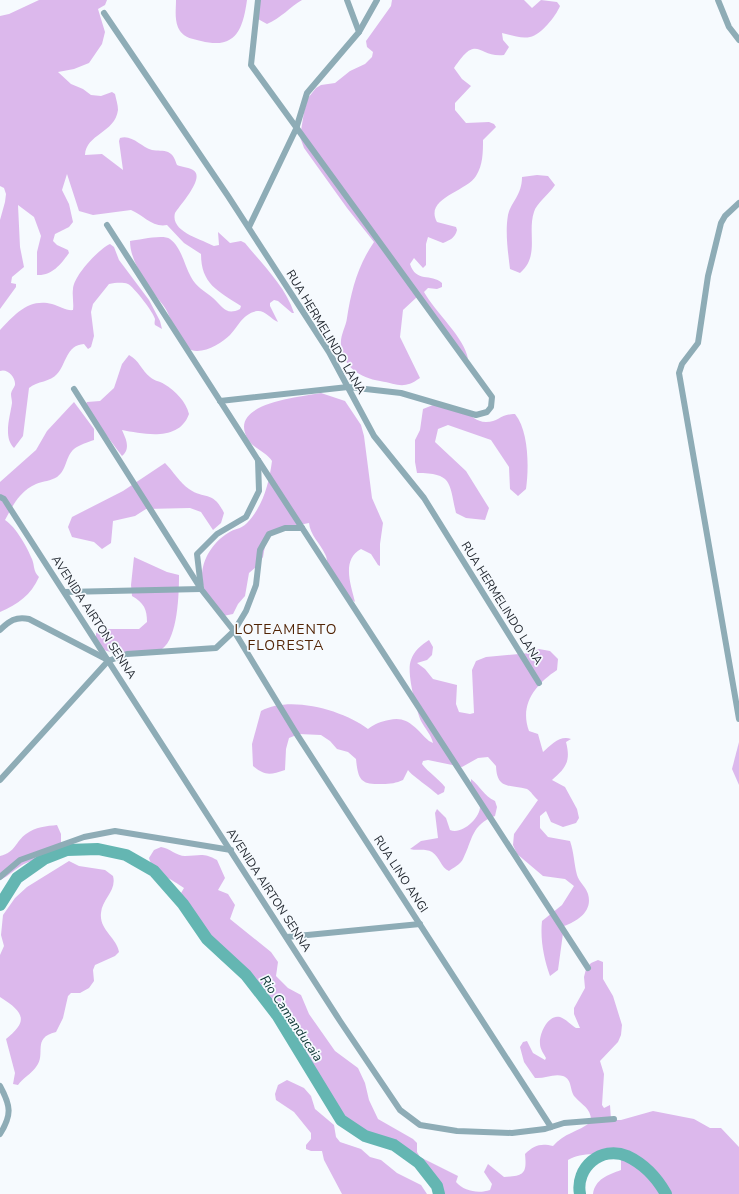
<svg xmlns="http://www.w3.org/2000/svg" width="739" height="1194" font-family="'Nunito Sans',sans-serif">
  <rect width="100%" height="100%" fill="#f6fafe"/>
  <!-- forest -->
  <g fill="#dcb8ec">
    <path d="M39,0H107L105,5L98,9L105,32L102,44L89,63L74,69L58,72L71,84L83,89L91,95L101,96L112,92L115,94C116,99 118,105 118,110C115,133 86,134 85,155L102,154L123,170L119,141L120,138C132,134 141,147 152,150C157,151 164,150 168,152C174,155 175,160 177,165C182,167 188,167 193,170C206,177 180,205 175,213C170,232 202,239 214,246L219,245L218,232L230,243L241,241L245,243C262,264 286,287 294,313H292L278,301L274,300L270,303V306L278,322C271,319 265,310 257,311C242,314 239,326 230,335C221,344 198,358 186,347C173,336 173,318 163,305C149,287 130,263 130,241C139,240 163,234 170,239C182,248 184,265 191,277C196,287 205,291 213,298C223,307 226,316 240,309L241,306C218,291 201,284 201,254L184,243L167,225C153,228 143,215 131,210L93,215L79,211L67,174L62,190L69,204L73,222L69,227L55,234L53,241L57,245L68,250L69,253C61,264 52,276 37,275V252L41,236L34,217L18,205L20,247L24,267L12,277L11,283L16,284V287L0,309V220L5,202L6,194L4,188L0,186V16L9,14Z"/>
    <path d="M176,0H247C243,29 236,50 201,41C193,39 185,38 180,31C174,22 176,10 176,0Z"/>
    <path d="M258,0H302C290,7 281,18 267,24L258,19Z"/>
    <path d="M392,0H524L532,8L541,0L557,2L560,6C556,16 541,35 530,37C521,39 511,35 502,33L503,40L509,47L504,55C477,58 478,32 454,68L462,79L471,86L455,103V110L466,123L489,122L494,124L496,127L483,140C483,152 483,165 476,176C466,192 424,198 437,222L456,227L457,230C455,238 450,240 443,243L428,237L426,244V265L423,268L414,258L410,264C416,283 431,273 442,283V287L437,289L428,288L424,292C435,312 465,338 468,359L417,297L403,310L400,337L420,378C403,390 398,384 380,381C360,378 342,366 341,345C340,335 346,327 347,318C351,291 358,265 374,242L347,208L304,148L300,137L304,112L308,98L316,88L321,85L335,83L350,71L365,64L372,57L373,52L367,47L366,41L391,6Z"/>
    <path d="M537,175L548,176L555,185C550,193 536,204 534,212C527,233 540,256 520,273L510,269C508,252 505,232 508,215C511,202 522,195 522,177Z"/>
    <path d="M110,244L114,247L119,260L149,300L160,321L162,329L155,325C154,323 155,321 155,319C154,313 134,287 128,284C122,282 115,283 109,284L93,304L91,312L94,336L91,347L88,349L84,344C66,345 66,365 57,374C51,382 37,381 29,388L23,436L14,448C3,437 10,417 12,403C12,400 11,397 11,394C11,391 14,388 15,385C16,377 7,368 0,371V330C15,314 29,298 52,304C59,306 67,311 73,310C74,303 72,296 73,289C74,275 99,249 110,244Z"/>
    <path d="M129,355C139,360 142,371 150,377C154,381 160,381 164,384C176,391 186,402 189,414C179,442 144,434 122,430C126,439 131,449 122,456L89,412L86,404L87,402L100,401L114,388L122,364Z"/>
    <path d="M321,393L345,401L361,425L364,436L372,498L383,523L380,544V566L378,565L371,554L361,549C341,560 351,585 355,602C340,593 333,583 328,566C327,562 327,557 325,554C320,543 310,535 309,523L289,527L267,535L263,557L257,566L249,573L245,596L238,604L233,614L223,616C217,608 206,598 204,588C197,567 210,544 228,533C235,528 240,530 247,523C263,506 269,484 272,461C267,453 255,449 249,441C224,403 300,397 321,393Z"/>
    <path d="M74,402L94,429V440C88,442 79,445 74,449C65,457 67,470 57,477C51,481 43,481 36,484C20,491 13,505 5,520C16,527 27,547 32,559C35,567 33,571 39,577C31,595 18,604 0,612V482L36,450L47,431Z"/>
    <path d="M433,405C443,407 454,408 464,412C472,415 476,422 486,422C499,422 500,414 515,414C529,431 529,468 526,489L518,496L510,489L509,467L491,440L448,425L438,429L435,442L466,471L489,508L485,520L466,518L456,513C449,483 453,473 417,473L415,462V440L420,430L423,409Z"/>
    <path d="M165,463C173,471 180,483 189,489C205,500 213,490 224,513L221,523L213,530L201,512L190,508L146,509L135,516L113,521L111,543L102,549L94,542L72,537L68,527L72,517L123,491Z"/>
    <path d="M134,557L167,572L179,575C179,593 178,638 162,649C156,653 142,652 135,653C120,654 108,654 96,645V633L106,629H139L147,622C147,609 144,603 132,596L131,585Z"/>
    <path d="M429,640L433,647L432,655L427,660L417,663L425,669L433,679L457,685L456,704L459,712L470,714L474,713L472,670L476,661L486,657L530,653L539,649L550,651L558,659L557,670C536,684 519,704 529,731L538,734L543,752C551,745 560,735 571,739L566,742C571,761 566,768 552,780L565,787L577,809L579,818L576,823L563,827L551,822L546,811L540,816V828L548,837L570,841C574,852 574,864 577,875C579,882 586,887 588,894C593,911 578,921 564,926L558,970L550,976C544,959 540,940 542,921L562,905L574,886L565,879L543,876L517,854L513,845L514,834L538,800C534,797 531,791 527,789C509,784 497,790 496,766L488,757L478,758L462,767L428,760L423,761L422,764C429,773 438,778 445,787L444,792L438,795C432,789 411,775 408,770L403,780C396,783 391,784 382,784C361,785 358,780 356,759L348,752L337,749L330,741L321,735L299,734L289,738L286,749L285,770C270,775 265,776 253,766L252,744L261,711C290,695 343,710 368,729C374,724 382,721 389,720C408,715 416,729 429,741L433,743C431,734 425,729 421,721C416,709 406,672 411,660C414,651 421,645 429,640Z"/>
    <polygon points="739,742 739,785 732,769"/>
    <path d="M471,779C481,787 483,795 495,801L497,807L495,816C471,825 473,839 463,859C461,864 453,868 449,871C441,868 440,857 432,852C425,848 417,851 410,849L421,841L438,838L435,813L437,809L446,818L450,830C462,835 480,818 480,807L471,786Z"/>
    <path d="M57,825L61,834V845C51,857 38,857 24,864C16,868 9,876 0,880V856C16,852 15,842 26,834C35,827 47,826 57,825Z"/>
    <path d="M161,847C169,848 177,856 185,856C199,856 203,852 217,860L225,878L218,890L228,894L235,905L230,919L271,952L278,962L276,976L288,988L301,995L309,1014L335,1051L358,1068L365,1083L369,1100L378,1119L413,1139L417,1143V1152L420,1157L458,1176L456,1182C464,1191 478,1194 490,1190L492,1184L484,1172L488,1164L504,1177C524,1176 527,1174 525,1154C534,1145 541,1143 553,1146C564,1133 578,1132 591,1122C592,1109 582,1105 575,1097C569,1090 573,1080 563,1076C554,1073 544,1079 535,1078L524,1062L520,1047L523,1042L527,1041L533,1053L545,1060L546,1058C544,1054 540,1049 540,1044C539,1034 548,1014 560,1017C566,1019 571,1025 576,1028H580L574,1014V1008L585,988L584,977L586,969L591,963L598,960L603,962V979L613,996L622,1025L621,1035L618,1042L600,1061L604,1074L602,1105L604,1108L610,1105L611,1120H621L653,1111L694,1119L710,1128H721L739,1147V1194H593C595,1179 608,1175 621,1170V1159C604,1154 584,1151 568,1160V1194H444L398,1147L389,1142L362,1133L347,1119L328,1094L312,1069L281,1030L263,998L246,977L221,960L213,951L187,912L181,893L184,888C173,880 152,871 149,858L154,850Z"/>
    <path d="M69,861L79,866L105,870L113,876C117,891 102,899 101,913C99,930 117,938 119,952L115,956L95,965L93,970L94,981L89,988L80,993H71L68,996L63,1018L56,1032C31,1038 47,1054 36,1067C31,1074 23,1078 18,1085L13,1084L15,1073L6,1039C29,1021 24,1012 0,997V955L4,946L1,935L3,915L15,898L27,887Z"/>
    <polygon points="287,1080 304,1088 311,1096 315,1109 334,1125 336,1137 340,1142 361,1149 370,1157 381,1160 397,1173 421,1185 427,1194 342,1194 324,1160 322,1151 311,1151 306,1149 306,1145 311,1139 311,1133 294,1112 276,1100 275,1094 278,1085"/>
  </g>
  <g fill="none" stroke-linecap="round" stroke-linejoin="round">
    <!-- river -->
    <g stroke="#64b6b2" stroke-width="12">
      <polyline points="0,905 17,878 44,859 67,850 98,849 126,855 154,871 183,904 207,939 246,975 277,1015 341,1120 365,1136 394,1145 419,1163 437,1186 439,1194"/>
      <path d="M580,1194C575,1168 601,1145 627,1156C644,1164 657,1178 666,1194"/>
    </g>
    <!-- street -->
    <g stroke="#8eacb6" stroke-width="6">
      <polyline points="718,0 729,27 739,40"/>
      <polyline points="104,13 228,196 329,352 374,436 424,498 539,683"/>
      <polyline points="359,32 377,0"/>
      <polyline points="739,203 725,216 721,223 708,276 698,343 682,364 679,373 739,719"/>
      <polyline points="107,225 258,460 259,491 246,517 217,534 197,554 201,588"/>
      <polyline points="249,227 296,129 307,93 359,32 347,0"/>
      <polyline points="74,389 201,589 234,631 296,733 551,1127"/>
      <polyline points="220,401 348,387 401,393 476,415 487,412 491,407 492,397 251,65 258,0"/>
      <polyline points="258,460 588,968"/>
      <polyline points="0,497 4,499 340,1021 400,1110 420,1125 457,1131 512,1133 545,1129 564,1123 614,1119"/>
      <polyline points="65,592 201,589"/>
      <path d="M0,630C9,621 16,616 29,619L108,660"/>
      <polyline points="0,780 108,661 127,654 216,648 234,631 246,611 256,585 260,550 269,534 285,528 302,528"/>
      <polyline points="0,877 20,860 84,837 115,831 231,850"/>
      <polyline points="287,937 420,924"/>
      <path d="M0,1086C11,1106 12,1115 0,1134"/>
    </g>
  </g>
  <g text-anchor="middle" stroke-width="3.5" stroke-linejoin="round" paint-order="stroke">
    <!-- street labels -->
    <g font-size="12" fill="#252b33" stroke="#f6fafe">
      <text transform="translate(326 332) rotate(59)" y="4">RUA HERMELINDO LANA</text>
      <text transform="translate(502 603) rotate(58)" y="4">RUA HERMELINDO LANA</text>
      <text transform="translate(94 617) rotate(57)" y="4">AVENIDA AIRTON SENNA</text>
      <text transform="translate(401 874) rotate(57)" y="4">RUA LINO ANGI</text>
      <text transform="translate(269 890) rotate(57)" y="4">AVENIDA AIRTON SENNA</text>
    </g>
    <!-- water labels -->
    <g font-size="13" font-style="italic" fill="#0d3634" stroke="#f6fafe">
      <text transform="translate(292 1018) rotate(56)" y="5">Rio Camanducaia</text>
    </g>
    <!-- quarter labels -->
    <g font-size="14" letter-spacing="1" fill="#512304" stroke="#f6fafe">
      <text x="286" y="634">LOTEAMENTO<tspan x="286" dy="16">FLORESTA</tspan></text>
    </g>
  </g>
</svg>
